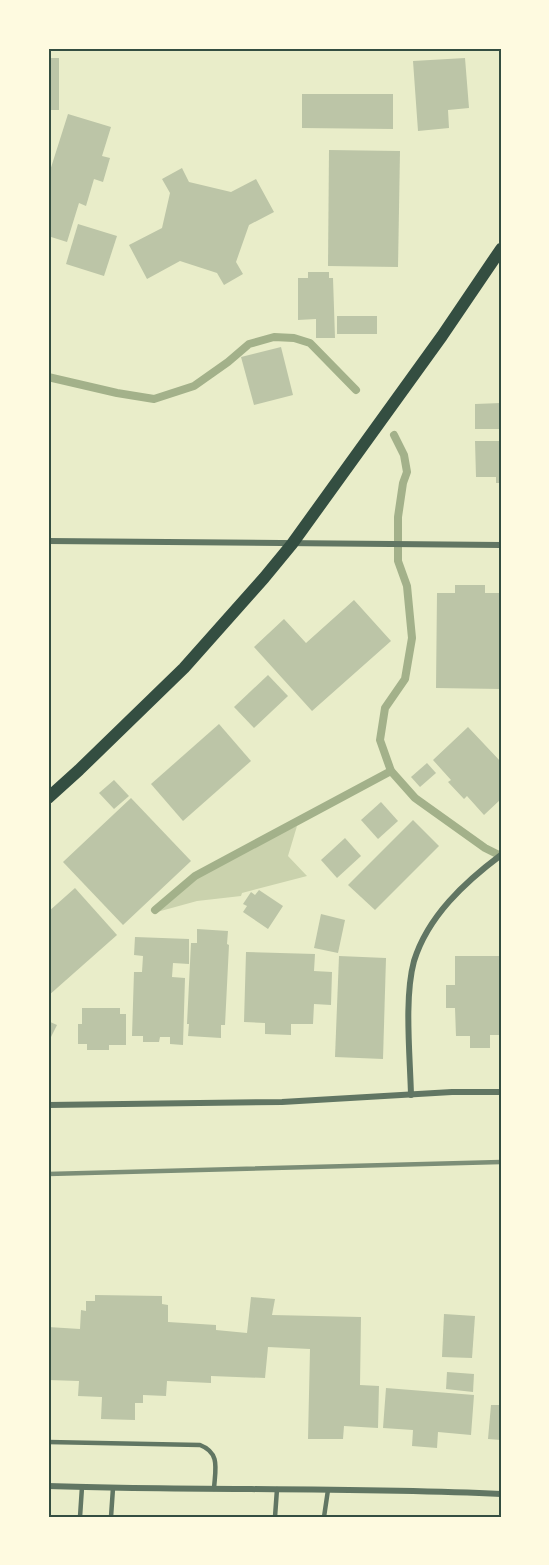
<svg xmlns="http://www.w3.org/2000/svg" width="549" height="1565" font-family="'Libre Baskerville',serif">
  <rect width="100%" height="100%" fill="#e9edc9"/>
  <!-- green -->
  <polygon fill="#cad2ad" points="297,826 288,856 307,876 242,893 241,896 197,901 157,912 194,880 277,834"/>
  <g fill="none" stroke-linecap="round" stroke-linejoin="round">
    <!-- stream -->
    <g stroke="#a3b18a" stroke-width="8">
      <polyline points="48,377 117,393 154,399 194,386 228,362 249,344 274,337 294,338 310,343 356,390"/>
      <polyline points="394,435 404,455 407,472 403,483 398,517 398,561 407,586 412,638 405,679 385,708 380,740 391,771 415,798 485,848 501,856"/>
      <polyline points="155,910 195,876 391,771"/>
    </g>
  </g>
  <!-- building -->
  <g fill="#bcc5a7">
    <rect x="48" y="58" width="11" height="52"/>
    <polygon points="465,58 469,108 448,110 449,128 418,131 413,61"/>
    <polygon points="302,94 393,94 393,129 302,128"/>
    <polygon points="68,114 111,127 102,156 110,158 103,182 94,179 86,206 79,203 67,242 48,236 48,177"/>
    <polygon points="329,150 400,151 398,267 328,266"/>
    <polygon points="182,168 189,182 231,192 256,179 274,212 249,225 236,262 243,274 224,285 217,273 180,261 147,279 129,245 162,228 170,193 162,179"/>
    <polygon points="78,224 117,236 104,276 66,264"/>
    <polygon points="308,272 329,272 329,278 333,278 335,338 316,338 316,319 298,320 298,278 308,278"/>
    <rect x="337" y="316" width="40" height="18"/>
    <polygon points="281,347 293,395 254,405 241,357"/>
    <polygon points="501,403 501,429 475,429 475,404"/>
    <polygon points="475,441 501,441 501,483 496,483 496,477 476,477"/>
    <polygon points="455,585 485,585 485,593 501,593 501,689 436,688 437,593 455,593"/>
    <polygon points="354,600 391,641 312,711 254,647 284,619 306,643"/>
    <polygon points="268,675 288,696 254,728 234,707"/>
    <polygon points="219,724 251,761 183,821 151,784"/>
    <polygon points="468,727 501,762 501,799 484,815 467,796 464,799 448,782 451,780 433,760"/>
    <polygon points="427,763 436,773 420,787 411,777"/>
    <polygon points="114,780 129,796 114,809 99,793"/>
    <polygon points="131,798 191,861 123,925 63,862"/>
    <polygon points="381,802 398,821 378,839 361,820"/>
    <polygon points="413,820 439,846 375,910 348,885"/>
    <polygon points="345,838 361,856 337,878 321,860"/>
    <polygon points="75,888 117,935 48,996 48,912"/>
    <polygon points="259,890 283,906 268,929 243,912 247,906 243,904 251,892 255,895"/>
    <polygon points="321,914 345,920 338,953 314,948"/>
    <polygon points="197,929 228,931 227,944 229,945 225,1025 221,1025 221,1038 188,1036 189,1024 187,1024 191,943 197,943"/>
    <polygon points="135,937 189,939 189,964 173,963 172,977 185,978 183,1045 170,1044 170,1037 160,1037 159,1042 143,1042 143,1036 132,1036 134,972 142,972 143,956 134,955"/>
    <polygon points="246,952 315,954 314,971 332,972 331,1005 314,1004 313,1024 291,1024 291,1035 265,1034 265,1023 244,1022"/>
    <polygon points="339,956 386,958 383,1059 335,1057"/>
    <polygon points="455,956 501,956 501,1035 490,1035 490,1048 470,1048 470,1036 456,1036 455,1008 446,1008 446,985 455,985"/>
    <polygon points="82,1008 120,1008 120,1014 126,1014 126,1045 109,1045 109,1050 87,1050 87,1044 78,1044 78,1024 82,1024"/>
    <polygon points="48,1021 57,1025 48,1043"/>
    <polygon points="95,1295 162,1296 162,1304 168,1305 168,1322 216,1325 216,1330 247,1333 251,1297 275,1299 272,1315 361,1317 360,1385 379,1386 378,1428 344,1426 343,1439 308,1439 310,1349 268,1347 265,1378 211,1376 211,1383 167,1381 166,1396 143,1395 143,1403 135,1403 135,1420 101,1419 102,1397 78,1396 79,1381 48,1380 48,1327 80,1329 81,1310 86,1311 86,1301 95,1301"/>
    <polygon points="444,1314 475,1316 472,1358 442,1357"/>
    <polygon points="447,1372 474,1374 473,1392 446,1389"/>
    <polygon points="386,1388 474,1395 471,1435 438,1432 437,1448 412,1446 413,1430 383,1428"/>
    <polygon points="491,1405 501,1405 501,1440 488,1439"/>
  </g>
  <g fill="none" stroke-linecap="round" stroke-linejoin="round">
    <!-- service -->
    <g stroke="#617663" stroke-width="4.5">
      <path d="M48,1442L200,1445C221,1453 215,1470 214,1489"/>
      <polyline points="80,1517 82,1487"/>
      <polyline points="111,1517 113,1488"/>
      <polyline points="275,1517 277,1489"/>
      <polyline points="324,1517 328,1490"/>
    </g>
    <!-- minor -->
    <g stroke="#617663" stroke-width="6">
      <polyline points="48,541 501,545"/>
      <path d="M411,1095C410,1055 404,998 414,961C428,916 465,882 501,855"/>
      <polyline points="48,1105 282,1102 452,1092 501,1092"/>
      <path d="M48,1486C199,1491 350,1487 501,1494"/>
    </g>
    <!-- secondary -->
    <polyline stroke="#344e41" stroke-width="12" points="48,798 79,770 184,668 264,578 292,544 442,336 501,249"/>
    <!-- rail -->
    <polyline stroke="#7c8e77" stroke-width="4.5" points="48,1174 501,1162"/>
  </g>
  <!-- border -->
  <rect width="549" height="1565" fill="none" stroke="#fefae0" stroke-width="99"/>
  <rect x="50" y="50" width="450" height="1466" fill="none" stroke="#344e41" stroke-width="2"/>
</svg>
